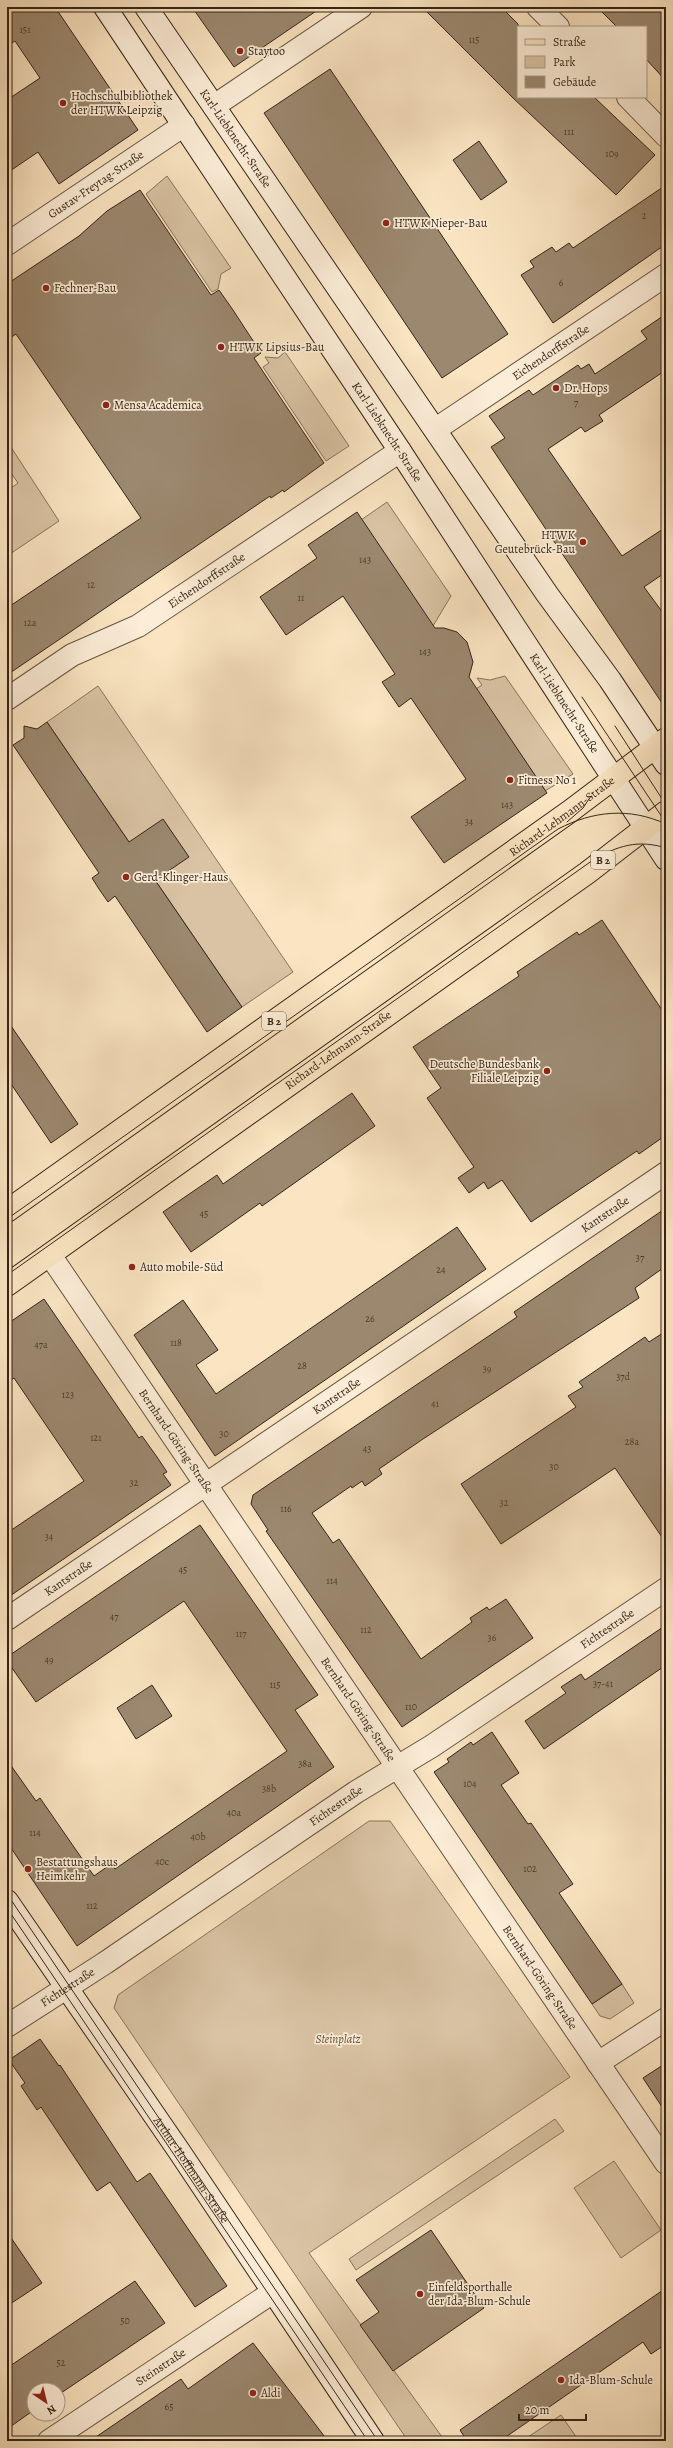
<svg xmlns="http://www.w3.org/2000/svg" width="673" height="2448" font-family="Alegreya,serif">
  <rect width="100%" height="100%" fill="#fae4c1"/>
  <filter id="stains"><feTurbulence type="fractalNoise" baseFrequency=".005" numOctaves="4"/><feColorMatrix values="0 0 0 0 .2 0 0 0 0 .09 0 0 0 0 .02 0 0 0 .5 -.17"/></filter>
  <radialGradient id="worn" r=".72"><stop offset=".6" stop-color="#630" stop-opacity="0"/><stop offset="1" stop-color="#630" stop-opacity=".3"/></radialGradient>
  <!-- green -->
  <g fill="#d9c3a4" stroke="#87745d">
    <polygon points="167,176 231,268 221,274 218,289 212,292 146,194"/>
    <polygon points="285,352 349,446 326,461 263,367 269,363 265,357 278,358"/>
    <polygon points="7,441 59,521 7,556 7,491 18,483 7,467"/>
    <polygon points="387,502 451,596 433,626 361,520"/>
    <polygon points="505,676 573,774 545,791 476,689 482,685 477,678 490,680"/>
    <polygon points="98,686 293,972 242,1007 47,722"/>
    <polygon points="369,1821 390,1821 570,2077 309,2253 445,2441 408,2441 114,2008 118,1995"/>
    <polygon points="622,1984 634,2003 610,2019 600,2016 592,2004"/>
    <polygon points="555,2119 564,2131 356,2270 349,2259"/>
    <polygon points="614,2161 661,2230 621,2258 574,2188"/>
    <polygon points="561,2415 579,2441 522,2441"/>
  </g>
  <!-- building -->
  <g fill="#9b886f" stroke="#352416">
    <polygon points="7,7 55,7 138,130 59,184 38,152 7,173 7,100 40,78 15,41 7,46"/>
    <polygon points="192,7 322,7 234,67"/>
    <polygon points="422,7 501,7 518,24 518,97 594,97 655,155 616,195 512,97"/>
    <polygon points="597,7 656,7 666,17 666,81 646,59 646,27 617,27"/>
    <polygon points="330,69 508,334 442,378 264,113"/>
    <polygon points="479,141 507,182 481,200 453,160"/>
    <polygon points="666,185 666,244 553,323 521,275 534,267 530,261 552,247 556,252 569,243 573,248"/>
    <polygon points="140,190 211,295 219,290 233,310 261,353 254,358 324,463 284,492 283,490 271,498 270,496 7,675 7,608 141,518 16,334 7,340 7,284 79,236 107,211"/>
    <polygon points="666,314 666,370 599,415 603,421 585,432 581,427 548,449 622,556 666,527 666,572 644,587 666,617 666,709 491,447 505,438 489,416 529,390 533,395 578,365 581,369 589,364 595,374 647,339 641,331"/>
    <polygon points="357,512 435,628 444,628 457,632 467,642 473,662 469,677 547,793 444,863 411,817 466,779 411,698 399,707 382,682 395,674 343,596 286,635 260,597 317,558 308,545"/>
    <polygon points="47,722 129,842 163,819 189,857 155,880 242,1007 207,1032 115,896 108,902 99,889 92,878 99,873 13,745 24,738 24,726 37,729"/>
    <polygon points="602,920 666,1016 666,1135 639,1154 637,1151 531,1222 502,1180 488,1189 484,1182 469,1193 458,1178 474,1167 427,1098 441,1088 413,1047 519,976 517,972 577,932 579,935"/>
    <polygon points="7,1020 78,1124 51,1143 7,1078"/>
    <polygon points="352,1093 375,1126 262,1206 260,1203 191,1252 163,1212 217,1175 223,1184"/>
    <polygon points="666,1208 666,1266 635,1288 639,1298 423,1439 379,1469 382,1474 365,1486 362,1481 352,1488 351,1486 312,1513 333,1543 339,1539 421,1659 472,1622 470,1618 487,1607 489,1610 506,1599 533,1638 402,1727 266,1531 268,1530 251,1504 253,1495 517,1317 514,1312"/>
    <polygon points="457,1227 486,1269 215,1456 134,1335 183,1300 218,1350 196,1365 216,1394"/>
    <polygon points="44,1299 139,1438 142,1436 157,1457 167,1472 163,1474 171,1485 7,1598 7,1533 84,1481 14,1378 7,1383 7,1324"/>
    <polygon points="666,1331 666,1543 615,1468 501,1544 461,1484 576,1407 568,1396 583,1387 579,1382 645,1337 649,1342"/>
    <polygon points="200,1525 318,1695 295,1710 334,1767 77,1946 7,1842 7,1760 36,1801 40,1798 94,1876 111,1864 115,1869 287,1751 184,1601 36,1702 7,1661 7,1657"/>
    <polygon points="666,1625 666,1665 544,1749 525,1721 566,1693 561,1687 581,1674 585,1680"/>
    <polygon points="152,1685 172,1716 136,1739 117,1708"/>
    <polygon points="492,1732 519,1773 501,1785 528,1824 531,1823 573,1884 559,1893 622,1984 592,2004 434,1772 449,1762 447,1759 471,1742 473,1745"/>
    <polygon points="40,2039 59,2066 60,2065 137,2182 150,2173 227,2286 195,2307 110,2182 97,2191 41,2107 37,2110 21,2086 25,2083 9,2060"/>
    <polygon points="666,2063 666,2113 643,2078"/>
    <polygon points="431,2230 484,2308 393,2371 360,2325 379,2312 356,2280"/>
    <polygon points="7,2232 42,2283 7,2306"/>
    <polygon points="135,2281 165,2323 58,2395 58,2390 34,2390 34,2410 7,2429 7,2368"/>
    <polygon points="666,2288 666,2344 651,2354 643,2342 500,2441 467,2441 460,2430"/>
    <polygon points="253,2343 328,2441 90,2441 181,2379 188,2389"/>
  </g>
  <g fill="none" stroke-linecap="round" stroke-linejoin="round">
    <defs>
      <g id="street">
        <polyline points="538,7 558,27"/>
        <polyline points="628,97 666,136"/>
        <polyline points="214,106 361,7"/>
        <path id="s1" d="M7,244L184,125"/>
        <path id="s2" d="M436,429L666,275"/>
        <path id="s3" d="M7,699L72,655L138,626L400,451"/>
        <path id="s4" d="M50,1255L666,2163"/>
        <path id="s5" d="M7,1619L666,1173"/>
        <path id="s6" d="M7,2026L105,1963L356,1792L432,1746L666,1589"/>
        <polyline points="598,2063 666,2019"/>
        <path id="s7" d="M49,2441L273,2292"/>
      </g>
      <g id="secondary">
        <path id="s8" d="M105,7L400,451L666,859"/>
        <path id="s9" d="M146,7L547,594L610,680L666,764"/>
        <path id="s10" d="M7,1901L179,2151L373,2441"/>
      </g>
      <g id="primary">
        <path id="s11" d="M7,1211L569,812L666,739"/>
        <path id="s12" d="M7,1285L587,873L666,812"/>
      </g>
    </defs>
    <!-- street casing -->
    <use href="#street" stroke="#665441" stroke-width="24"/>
    <!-- secondary casing -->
    <use href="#secondary" stroke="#352416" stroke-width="24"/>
    <!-- primary casing -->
    <use href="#primary" stroke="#352416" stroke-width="24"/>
    <!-- street -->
    <use href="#street" stroke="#fcedd7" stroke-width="22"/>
    <!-- secondary -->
    <use href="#secondary" stroke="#fcedd7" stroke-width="22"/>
    <!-- primary -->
    <use href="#primary" stroke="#fae4c1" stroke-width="22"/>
    <!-- tram -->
    <g stroke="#352416" stroke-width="1">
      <polyline points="582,697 666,823"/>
      <polyline points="615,726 666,805"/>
      <polyline points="567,822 583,808 591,796"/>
      <path d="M7,1219L558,829C593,811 629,807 666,824"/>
      <path d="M7,1275L593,860C617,846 638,839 666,848"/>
      <polyline points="7,1894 378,2441"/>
      <polyline points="7,1908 368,2441"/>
    </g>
  </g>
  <!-- markers -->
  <g fill="#8f2418" stroke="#fcedd7" stroke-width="1.5">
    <circle cx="240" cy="51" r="4"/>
    <circle cx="63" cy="103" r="4"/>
    <circle cx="386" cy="223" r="4"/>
    <circle cx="46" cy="288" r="4"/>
    <circle cx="221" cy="347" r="4"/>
    <circle cx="556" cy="388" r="4"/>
    <circle cx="106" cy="405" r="4"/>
    <circle cx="583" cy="542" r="4"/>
    <circle cx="510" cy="780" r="4"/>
    <circle cx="126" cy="877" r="4"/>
    <circle cx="547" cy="1071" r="4"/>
    <circle cx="132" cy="1267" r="4"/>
    <circle cx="28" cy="1869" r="4"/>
    <circle cx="420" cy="2294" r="4"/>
    <circle cx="561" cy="2380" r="4"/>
    <circle cx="253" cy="2393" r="4"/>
  </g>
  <g text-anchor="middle" stroke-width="3.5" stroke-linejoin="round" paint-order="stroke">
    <!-- number labels -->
    <g font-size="10" fill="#4e3d2c">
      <text x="25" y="33">151</text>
      <text x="474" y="43">115</text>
      <text x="569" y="135">111</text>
      <text x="612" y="157">109</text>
      <text x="644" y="219">2</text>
      <text x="561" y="286">6</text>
      <text x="576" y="406">7</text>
      <text x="365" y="563">143</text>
      <text x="91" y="588">12</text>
      <text x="301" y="601">11</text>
      <text x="30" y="626">12a</text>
      <text x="425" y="655">143</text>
      <text x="507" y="808">143</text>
      <text x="469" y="825">34</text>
      <text x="204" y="1217">45</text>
      <text x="640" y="1261">37</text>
      <text x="441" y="1273">24</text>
      <text x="370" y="1322">26</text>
      <text x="176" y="1346">118</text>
      <text x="41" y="1348">47a</text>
      <text x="302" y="1369">28</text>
      <text x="487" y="1372">39</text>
      <text x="623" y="1380">37d</text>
      <text x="68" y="1398">123</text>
      <text x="435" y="1407">41</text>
      <text x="224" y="1437">30</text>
      <text x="96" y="1441">121</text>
      <text x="632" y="1445">28a</text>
      <text x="367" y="1452">43</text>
      <text x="554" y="1470">30</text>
      <text x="134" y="1486">32</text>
      <text x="504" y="1506">32</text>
      <text x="286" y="1512">116</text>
      <text x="49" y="1540">34</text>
      <text x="183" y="1573">45</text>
      <text x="332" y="1584">114</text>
      <text x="114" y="1620">47</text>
      <text x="366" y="1633">112</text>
      <text x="241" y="1637">117</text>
      <text x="492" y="1641">36</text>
      <text x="49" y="1663">49</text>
      <text x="603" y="1687">37-41</text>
      <text x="275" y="1688">115</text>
      <text x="411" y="1710">110</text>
      <text x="305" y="1767">38a</text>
      <text x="470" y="1787">104</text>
      <text x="269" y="1792">38b</text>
      <text x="234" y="1816">40a</text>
      <text x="35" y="1836">114</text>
      <text x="198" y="1840">40b</text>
      <text x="162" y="1865">40c</text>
      <text x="530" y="1872">102</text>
      <text x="92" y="1909">112</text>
      <text x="125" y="2324">50</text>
      <text x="61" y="2366">52</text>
      <text x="169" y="2410">65</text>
    </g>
    <!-- shield labels -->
    <g fill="#fcedd7" stroke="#716050" stroke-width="1">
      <rect x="591" y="851" width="24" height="18" rx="3"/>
      <rect x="262" y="1012" width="24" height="18" rx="3"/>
    </g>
    <g font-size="11" font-weight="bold" fill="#352416">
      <text x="603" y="864">B 2</text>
      <text x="274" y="1025">B 2</text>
    </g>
    <!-- poi labels -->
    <g font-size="12" fill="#352416" stroke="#fcedd7" text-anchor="start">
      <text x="248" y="55">Staytoo</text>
      <text x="71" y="100">Hochschulbibliothek<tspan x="71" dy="14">der HTWK Leipzig</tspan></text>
      <text x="394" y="227">HTWK Nieper-Bau</text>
      <text x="54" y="292">Fechner-Bau</text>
      <text x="229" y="351">HTWK Lipsius-Bau</text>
      <text x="564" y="392">Dr. Hops</text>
      <text x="114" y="409">Mensa Academica</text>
      <text x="575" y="539" text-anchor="end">HTWK<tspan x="575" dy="14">Geutebrück-Bau</tspan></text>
      <text x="518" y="784">Fitness No 1</text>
      <text x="134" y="881">Gerd-Klinger-Haus</text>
      <text x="539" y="1068" text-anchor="end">Deutsche Bundesbank<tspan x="539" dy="14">Filiale Leipzig</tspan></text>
      <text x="140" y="1271">Auto mobile-Süd</text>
      <text x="36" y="1866">Bestattungshaus<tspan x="36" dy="14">Heimkehr</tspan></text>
      <text x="428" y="2291">Einfeldsporthalle<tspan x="428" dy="14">der Ida-Blum-Schule</tspan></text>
      <text x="569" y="2384">Ida-Blum-Schule</text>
      <text x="261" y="2397">Aldi</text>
    </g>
    <!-- street labels -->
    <g font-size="12" fill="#352416" stroke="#fcedd7">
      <text dy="4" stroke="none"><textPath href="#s9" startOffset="159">Karl-Liebknecht-Straße</textPath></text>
      <text dy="4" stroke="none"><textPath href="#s1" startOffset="107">Gustav-Freytag-Straße</textPath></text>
      <text dy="4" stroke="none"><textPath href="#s2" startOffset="138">Eichendorffstraße</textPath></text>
      <text dy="4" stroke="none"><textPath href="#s8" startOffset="510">Karl-Liebknecht-Straße</textPath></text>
      <text dy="4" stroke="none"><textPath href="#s3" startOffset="233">Eichendorffstraße</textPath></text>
      <text dy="4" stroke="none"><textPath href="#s8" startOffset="834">Karl-Liebknecht-Straße</textPath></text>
      <text dy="4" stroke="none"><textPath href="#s11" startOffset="681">Richard-Lehmann-Straße</textPath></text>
      <text dy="4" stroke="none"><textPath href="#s12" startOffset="406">Richard-Lehmann-Straße</textPath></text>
      <text dy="4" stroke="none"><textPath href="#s5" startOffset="722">Kantstraße</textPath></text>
      <text dy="4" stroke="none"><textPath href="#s5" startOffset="398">Kantstraße</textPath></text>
      <text dy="4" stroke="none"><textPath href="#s4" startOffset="225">Bernhard-Göring-Straße</textPath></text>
      <text dy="4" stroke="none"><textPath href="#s5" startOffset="74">Kantstraße</textPath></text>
      <text dy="4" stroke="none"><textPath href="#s6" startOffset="720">Fichtestraße</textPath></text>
      <text dy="4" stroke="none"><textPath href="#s4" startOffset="549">Bernhard-Göring-Straße</textPath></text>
      <text dy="4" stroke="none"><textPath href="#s6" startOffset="396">Fichtestraße</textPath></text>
      <text dy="4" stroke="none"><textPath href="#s4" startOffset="873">Bernhard-Göring-Straße</textPath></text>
      <text dy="4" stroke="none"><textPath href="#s6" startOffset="72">Fichtestraße</textPath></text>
      <text dy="4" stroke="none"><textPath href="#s10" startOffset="326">Arthur-Hoffmann-Straße</textPath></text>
      <text dy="4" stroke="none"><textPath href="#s7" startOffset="134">Steinstraße</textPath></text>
    </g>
    <!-- park labels -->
    <g font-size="12" font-style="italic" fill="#5e4c3a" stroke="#fcedd7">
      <text x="338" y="2043">Steinplatz</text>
    </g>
  </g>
  <!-- margin -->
  <rect width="673" height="2448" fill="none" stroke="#fae4c1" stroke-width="24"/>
  <rect x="8" y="8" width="657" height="2432" fill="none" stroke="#352416" stroke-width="2"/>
  <rect x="12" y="12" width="649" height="2424" fill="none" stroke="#352416"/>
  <!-- legend -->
  <rect x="517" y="26" width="130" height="72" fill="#fcedd7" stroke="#ac9d8a"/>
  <rect x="525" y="39" width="20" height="6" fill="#fae4c1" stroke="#ac9d8a"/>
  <text x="553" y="46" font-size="12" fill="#352416">Straße</text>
  <rect x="525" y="56" width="20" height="12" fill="#d9c3a4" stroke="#ac9d8a"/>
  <text x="553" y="66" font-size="12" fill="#352416">Park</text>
  <rect x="525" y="76" width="20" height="12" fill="#9b886f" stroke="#ac9d8a"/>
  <text x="553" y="86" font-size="12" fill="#352416">Gebäude</text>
  <!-- north arrow -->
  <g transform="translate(46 2402) rotate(145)"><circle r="19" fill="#fcedd7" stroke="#ac9d8a"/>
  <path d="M0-3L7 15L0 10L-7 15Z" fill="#8f2418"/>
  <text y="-6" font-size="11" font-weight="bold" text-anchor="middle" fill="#352416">N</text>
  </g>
  <!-- scale -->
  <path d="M519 2414v6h67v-6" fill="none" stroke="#352416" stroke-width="2"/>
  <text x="525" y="2414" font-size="12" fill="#352416" stroke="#fcedd7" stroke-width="3" paint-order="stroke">20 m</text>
  <rect width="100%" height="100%" filter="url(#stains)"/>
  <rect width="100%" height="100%" fill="url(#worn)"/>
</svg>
